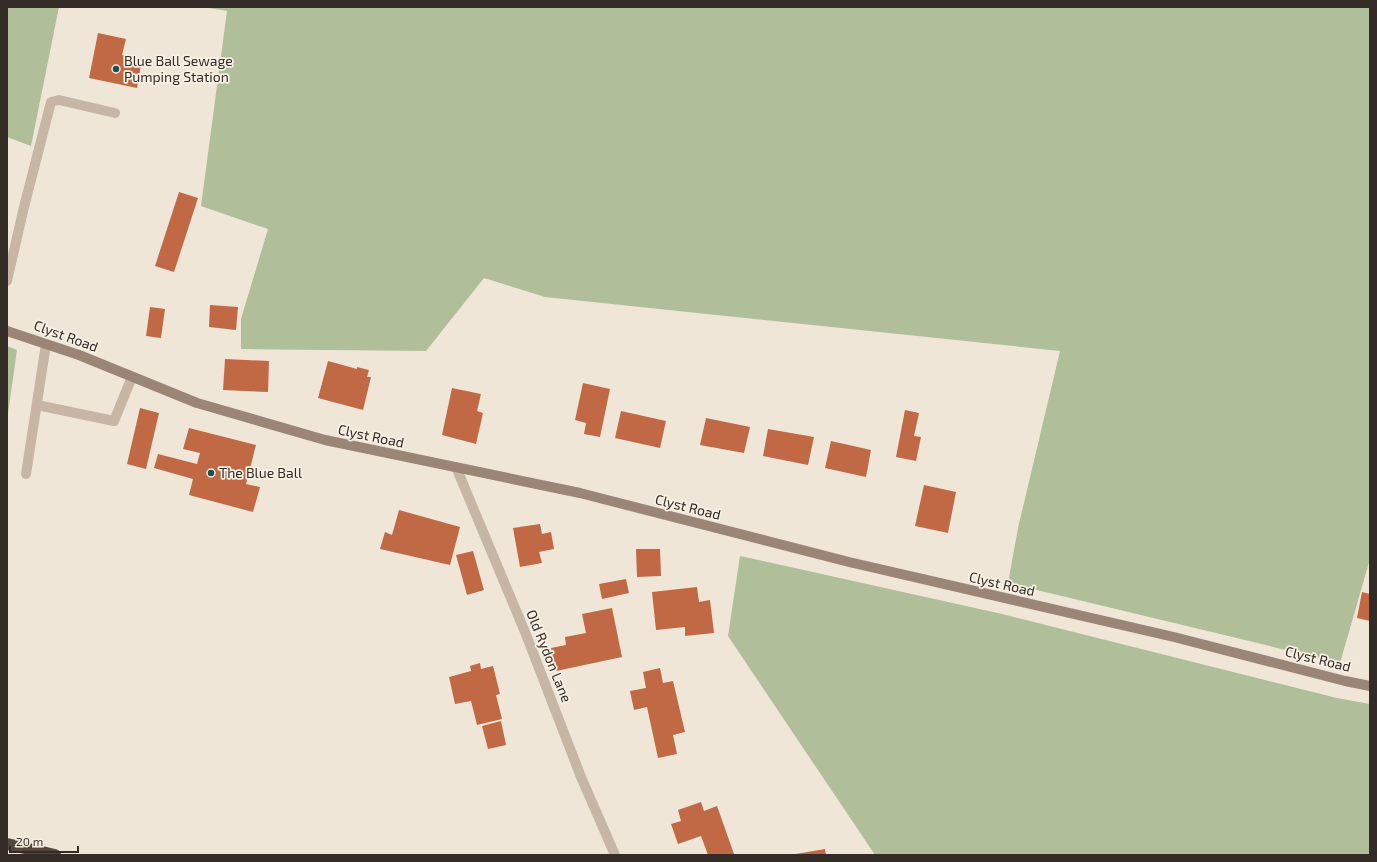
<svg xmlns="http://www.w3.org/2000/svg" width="1377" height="862" font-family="'Exo 2',sans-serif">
  <rect width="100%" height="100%" fill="#f0e6d8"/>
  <!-- green -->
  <g fill="#b0be99">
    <polygon points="7,7 59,7 31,146 7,137"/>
    <polygon points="203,7 1370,7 1370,559 1340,663 1008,583 1018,528 1060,351 545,297 484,278 426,351 241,349 241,319 268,229 201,206 227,11"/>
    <polygon points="7,346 17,350 7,421"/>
    <polygon points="740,556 1002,614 1337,698 1370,704 1370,855 875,855 728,636"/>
  </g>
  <!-- building -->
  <g fill="#c16845">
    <polygon points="98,33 126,39 122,55 142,59 137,88 89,78"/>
    <polygon points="179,192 198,198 174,272 155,266"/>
    <polygon points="210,305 238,307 236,330 209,327"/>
    <polygon points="150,307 165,309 161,338 146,336"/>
    <polygon points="225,359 269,361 268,392 223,390"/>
    <polygon points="328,361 357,369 357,367 369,370 367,377 371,377 363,410 318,398"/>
    <polygon points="583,383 610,389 600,437 584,434 586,423 575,420"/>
    <polygon points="452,388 481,394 477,411 483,413 476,444 442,435"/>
    <polygon points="140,408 159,413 146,469 127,464"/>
    <polygon points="905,410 919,413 914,436 921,437 916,461 896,457"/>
    <polygon points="621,411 666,421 660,448 615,438"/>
    <polygon points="706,418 750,427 744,453 700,445"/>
    <polygon points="189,428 256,445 246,484 260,487 253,512 189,495 193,479 154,468 158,454 197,464 200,453 183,449"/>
    <polygon points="768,429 814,437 808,465 763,456"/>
    <polygon points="831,441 871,450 866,477 825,468"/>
    <polygon points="924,485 956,492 948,533 915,526"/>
    <polygon points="399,510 460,527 450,565 380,549 385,532 392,535"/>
    <polygon points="540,524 542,534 551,532 554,549 539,552 542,563 520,567 513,528"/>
    <polygon points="636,549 660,549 661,576 637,577"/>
    <polygon points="473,551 484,590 467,595 456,555"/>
    <polygon points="626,579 629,593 602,599 599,584"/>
    <polygon points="697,587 699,602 710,600 714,633 685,636 685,627 656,630 652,592"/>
    <polygon points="1362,592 1370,594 1370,621 1357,618"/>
    <polygon points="612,608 622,657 556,671 551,648 566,645 565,637 586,633 582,614"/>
    <polygon points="480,663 481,669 493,666 500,694 496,695 502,719 477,725 471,701 455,704 449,677 471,671 470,666"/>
    <polygon points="660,668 663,683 673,681 685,732 673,735 677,754 658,758 647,707 634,710 630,691 646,688 643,672"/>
    <polygon points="501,721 506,745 488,749 482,726"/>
    <polygon points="701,802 704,811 717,806 734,854 708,855 701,836 678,844 671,824 681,821 678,810"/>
    <polygon points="825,849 826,855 796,855 796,854"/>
  </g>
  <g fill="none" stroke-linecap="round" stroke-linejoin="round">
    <!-- lane -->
    <g stroke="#c7b6a5" stroke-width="10">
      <polyline points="7,281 24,207 51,102 59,100 115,113"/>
      <polyline points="37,405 114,421 132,377"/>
      <polyline points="26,474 46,344"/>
    </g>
    <!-- street -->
    <polyline stroke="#c7b6a5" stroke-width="10" points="456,467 525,632 581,777 615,855"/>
    <!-- secondary -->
    <polyline stroke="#9a8577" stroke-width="10" points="7,331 79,355 197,403 325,440 580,493 849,562 1174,637 1345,681 1370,686"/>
    <!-- highway -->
    <polyline stroke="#54453d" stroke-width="12" points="7,844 55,855"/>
  </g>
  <!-- markers -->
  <g fill="#1d4d52" stroke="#f8f0e4" stroke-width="1.5">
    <circle cx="116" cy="69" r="4"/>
    <circle cx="211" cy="473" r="4"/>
  </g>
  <g text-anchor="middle" stroke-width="3.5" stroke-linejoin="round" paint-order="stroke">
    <!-- poi labels -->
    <g font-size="14" fill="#332b26" stroke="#f8f0e4" text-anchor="start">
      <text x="124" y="66">Blue Ball Sewage<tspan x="124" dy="16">Pumping Station</tspan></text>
      <text x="219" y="478">The Blue Ball</text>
    </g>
    <!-- street labels -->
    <g font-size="14" fill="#332b26" stroke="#f8f0e4">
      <text transform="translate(66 336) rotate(20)" y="5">Clyst Road</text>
      <text transform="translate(371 436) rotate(12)" y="5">Clyst Road</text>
      <text transform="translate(688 507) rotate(14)" y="5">Clyst Road</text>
      <text transform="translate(1002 584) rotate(13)" y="5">Clyst Road</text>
      <text transform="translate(549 656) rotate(68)" y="5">Old Rydon Lane</text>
      <text transform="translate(1318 659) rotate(14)" y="5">Clyst Road</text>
    </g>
  </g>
  <!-- border -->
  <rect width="1377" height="862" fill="none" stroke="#332b26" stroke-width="16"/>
  <!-- scale -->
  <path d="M10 846v6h68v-6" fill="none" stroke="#332b26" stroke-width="2"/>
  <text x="16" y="846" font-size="12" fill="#332b26" stroke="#f8f0e4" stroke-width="3" paint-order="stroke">20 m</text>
</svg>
